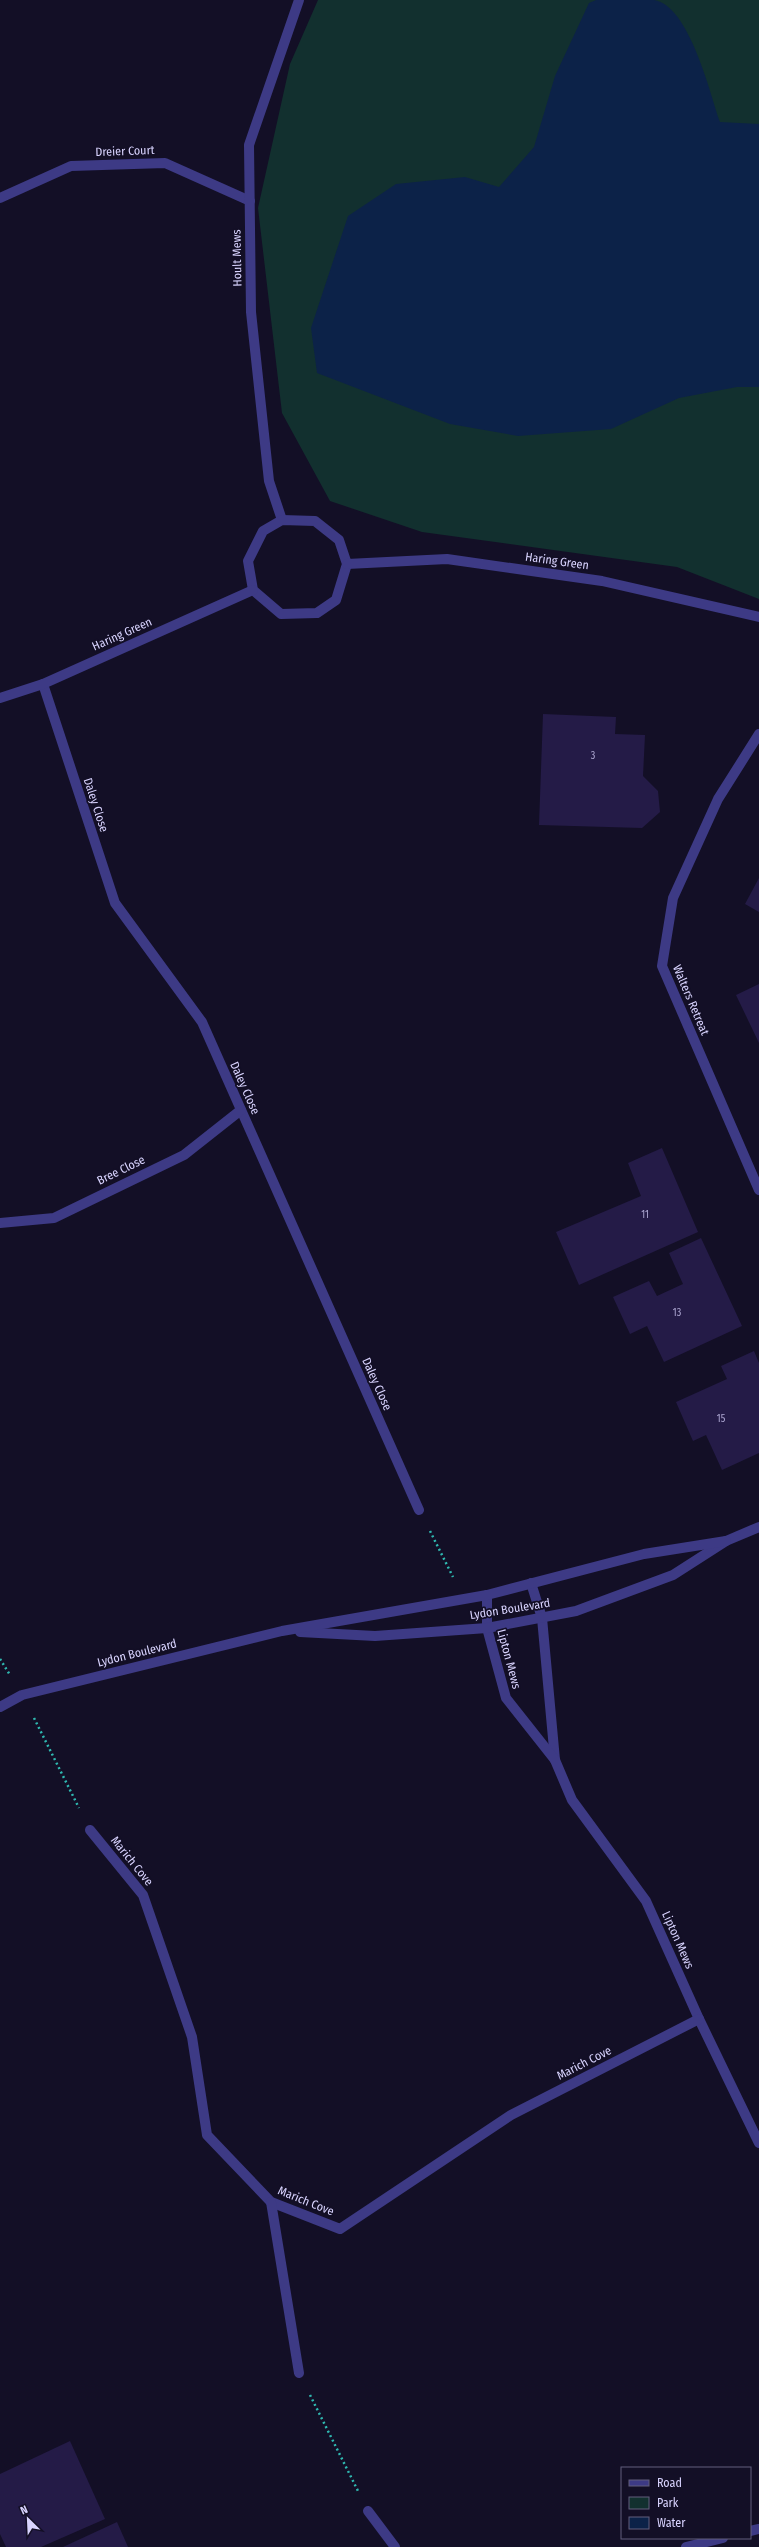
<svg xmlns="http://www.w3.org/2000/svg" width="759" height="2547" font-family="'Fira Sans Condensed',sans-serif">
  <rect width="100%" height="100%" fill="#130f26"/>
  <!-- green -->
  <polygon fill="#12302f" points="318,0 759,0 759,599 677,567 422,532 330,501 282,413 258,208 290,64"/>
  <!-- water -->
  <path fill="#0c2248" d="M596,0C615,0 636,0 654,0C689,5 710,93 720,122L759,124V387H737L679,398L611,429L518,436L450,424L317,373L311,328L348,216L396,184L465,177L499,187L534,147L555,76L589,3Z"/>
  <!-- building -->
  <g fill="#241b47">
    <polygon points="543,714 616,717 615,734 645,735 643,776 658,791 660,812 642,828 539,825"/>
    <polygon points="759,878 759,912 745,904"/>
    <polygon points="759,984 759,1043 736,995"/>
    <polygon points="662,1148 698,1232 579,1285 556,1232 641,1196 628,1163"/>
    <polygon points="701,1238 742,1326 664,1362 647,1326 630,1334 613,1297 649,1281 657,1296 683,1284 669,1253"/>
    <polygon points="754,1351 759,1363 759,1453 722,1470 706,1435 693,1441 676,1402 727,1379 721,1366"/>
    <polygon points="70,2441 105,2519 41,2547 6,2547 0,2534 0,2474"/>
    <polygon points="117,2522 128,2547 63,2547"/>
  </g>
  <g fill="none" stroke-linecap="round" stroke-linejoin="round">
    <!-- path -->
    <g stroke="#2fb8b0" stroke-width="2.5" stroke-dasharray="2 3" stroke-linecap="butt">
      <polyline points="430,1531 453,1577"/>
      <polyline points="0,1659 10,1675"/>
      <polyline points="34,1718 79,1808"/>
      <polyline points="310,2395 358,2491"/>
    </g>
    <!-- minor -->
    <g stroke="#3d3a85" stroke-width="10">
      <polyline points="0,198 71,166 165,163 250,201"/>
      <polyline points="282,520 269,481 251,312 249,145 299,0"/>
      <polygon points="282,520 315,521 339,540 347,564 336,600 317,613 281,614 253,590 248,561 263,531"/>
      <polyline points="347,564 447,559 602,581 759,617"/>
      <polyline points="43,684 115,903 202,1022 419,1510"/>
      <polyline points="0,698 43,684 253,590"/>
      <polyline points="759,734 718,799 673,898 662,966 759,1190"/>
      <polyline points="0,1223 54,1218 184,1155 241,1110"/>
      <polyline points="531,1583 542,1618 555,1760"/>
      <polyline points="487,1595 487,1628 506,1698 555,1760 572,1800 646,1901 699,2019 759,2143"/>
      <polyline points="300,1632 375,1636 487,1628 576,1611 673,1575 726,1541 759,1527"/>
      <polyline points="0,1707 22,1695 282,1631 487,1595 644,1554 726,1541"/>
      <polyline points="90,1830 143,1895 192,2037 207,2135 271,2202 340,2229 511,2115 699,2019"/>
      <polyline points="271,2202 299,2373"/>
      <polyline points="368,2511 395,2547"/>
      <polyline points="750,2531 759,2529"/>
      <polyline points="686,2547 723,2538"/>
    </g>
  </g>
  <g text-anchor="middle" stroke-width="3.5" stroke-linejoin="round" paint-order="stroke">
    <!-- number labels -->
    <g font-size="10" fill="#aca6d1">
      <text x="593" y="759">3</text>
      <text x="645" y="1218">11</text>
      <text x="677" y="1316">13</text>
      <text x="721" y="1422">15</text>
    </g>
    <!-- street labels -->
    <g font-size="12" fill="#d9d4ff" stroke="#130f26">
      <text transform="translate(125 151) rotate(-2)" y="4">Dreier Court</text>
      <text transform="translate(237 258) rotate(-91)" y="4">Hoult Mews</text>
      <text transform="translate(557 561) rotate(8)" y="4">Haring Green</text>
      <text transform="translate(122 634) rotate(-24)" y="4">Haring Green</text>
      <text transform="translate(96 805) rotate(72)" y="4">Daley Close</text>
      <text transform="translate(691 1000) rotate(67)" y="4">Walters Retreat</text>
      <text transform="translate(245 1088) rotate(66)" y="4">Daley Close</text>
      <text transform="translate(121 1170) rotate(-26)" y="4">Bree Close</text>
      <text transform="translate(377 1384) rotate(66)" y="4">Daley Close</text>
      <text transform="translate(510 1609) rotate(-9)" y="4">Lydon Boulevard</text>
      <text transform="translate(137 1653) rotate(-14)" y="4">Lydon Boulevard</text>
      <text transform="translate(509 1659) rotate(75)" y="4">Lipton Mews</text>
      <text transform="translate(132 1861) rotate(51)" y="4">Marich Cove</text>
      <text transform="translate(678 1940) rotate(66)" y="4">Lipton Mews</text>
      <text transform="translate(584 2063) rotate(-27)" y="4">Marich Cove</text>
      <text transform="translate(306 2201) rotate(22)" y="4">Marich Cove</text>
    </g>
  </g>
  <!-- legend -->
  <rect x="621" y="2467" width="130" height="72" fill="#130f26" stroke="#625e7d"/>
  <rect x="629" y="2480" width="20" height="6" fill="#3d3a85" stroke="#625e7d"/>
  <text x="657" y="2487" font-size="12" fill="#d9d4ff">Road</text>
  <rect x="629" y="2497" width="20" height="12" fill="#12302f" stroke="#625e7d"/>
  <text x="657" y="2507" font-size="12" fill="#d9d4ff">Park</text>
  <rect x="629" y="2517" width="20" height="12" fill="#0c2248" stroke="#625e7d"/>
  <text x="657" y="2527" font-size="12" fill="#d9d4ff">Water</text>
  <!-- north arrow -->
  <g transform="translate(28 2519) rotate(336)" stroke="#130f26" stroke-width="3" paint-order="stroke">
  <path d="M0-3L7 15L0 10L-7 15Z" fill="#d9d4ff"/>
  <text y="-6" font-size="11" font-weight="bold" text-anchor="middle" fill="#d9d4ff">N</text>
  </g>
</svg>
